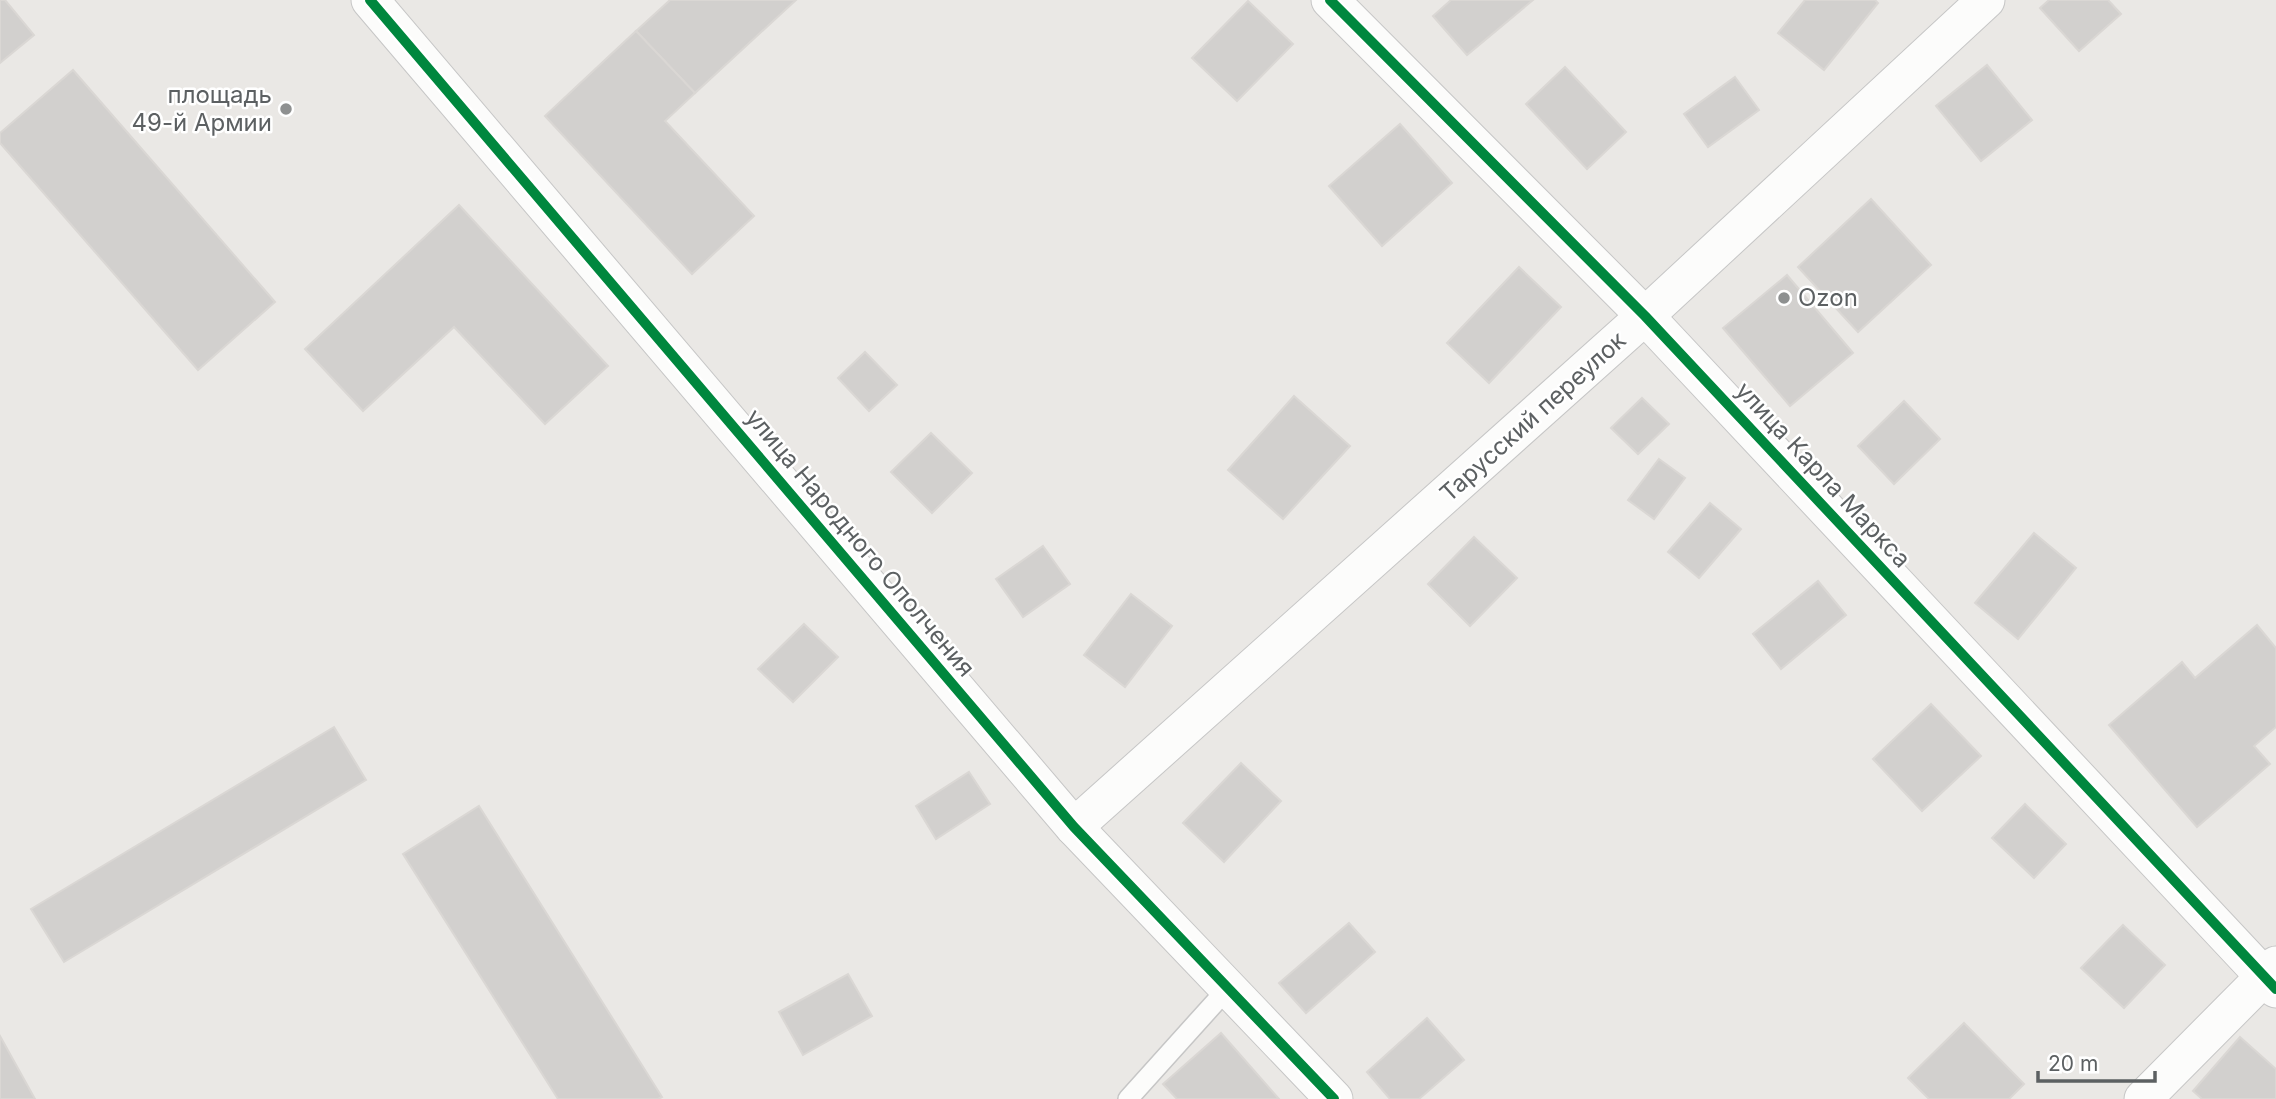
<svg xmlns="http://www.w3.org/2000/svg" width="2276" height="1099" font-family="Inter,sans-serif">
  <rect width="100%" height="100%" fill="#eae8e5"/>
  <!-- building -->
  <g fill="#d2d0ce" stroke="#dad7d4" stroke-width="2">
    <polygon points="0,0 5,0 34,35 0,63"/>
    <polygon points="670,0 796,0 695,93 636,31"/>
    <polygon points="1451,0 1533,0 1467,55 1433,16"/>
    <polygon points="1805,0 1875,0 1878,3 1824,70 1778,33"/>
    <polygon points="2049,0 2108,0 2121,14 2079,51 2040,8"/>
    <polygon points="1248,1 1293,44 1237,101 1192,58"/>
    <polygon points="636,31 695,93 665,121 754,216 692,274 545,116"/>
    <polygon points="1987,65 2032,120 1981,161 1936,106"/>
    <polygon points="1565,67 1626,132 1587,169 1526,104"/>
    <polygon points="73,70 275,302 198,370 0,143 0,133"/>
    <polygon points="1735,77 1759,110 1708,147 1684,114"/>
    <polygon points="1400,124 1452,183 1382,246 1329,186"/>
    <polygon points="1871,199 1931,265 1858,332 1798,267"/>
    <polygon points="459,205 608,366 545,424 454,327 363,411 305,349"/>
    <polygon points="1519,267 1561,307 1489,383 1447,343"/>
    <polygon points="1787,275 1853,353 1790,406 1723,328"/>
    <polygon points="865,352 897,385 869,411 838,378"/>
    <polygon points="1294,396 1350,446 1283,519 1228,470"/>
    <polygon points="1642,398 1669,424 1638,454 1611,428"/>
    <polygon points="1904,401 1940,439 1894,484 1858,446"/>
    <polygon points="931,433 972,473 932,513 891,472"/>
    <polygon points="1659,459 1685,478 1654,519 1628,500"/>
    <polygon points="1710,503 1741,529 1699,578 1668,552"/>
    <polygon points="2034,533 2076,568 2018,639 1975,603"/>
    <polygon points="1474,537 1517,578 1470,626 1428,584"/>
    <polygon points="1043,546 1070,584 1023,617 996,579"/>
    <polygon points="1818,581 1846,615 1781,669 1753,634"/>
    <polygon points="1131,594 1172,626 1125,687 1084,655"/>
    <polygon points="804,624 838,657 793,702 758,669"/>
    <polygon points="2257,625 2276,648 2276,727 2254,746 2270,764 2197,827 2109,725 2182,662 2195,678"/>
    <polygon points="1931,704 1981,756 1922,811 1873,759"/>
    <polygon points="334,727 366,780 64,962 31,909"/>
    <polygon points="1241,763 1281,801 1224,862 1183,823"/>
    <polygon points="969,772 990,804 936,839 916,806"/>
    <polygon points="2025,804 2066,844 2034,878 1992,838"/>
    <polygon points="479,806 662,1097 658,1099 558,1099 403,854"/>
    <polygon points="1349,923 1375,952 1306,1013 1279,983"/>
    <polygon points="2123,925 2165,965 2124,1008 2081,968"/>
    <polygon points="848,974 872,1016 803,1055 779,1012"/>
    <polygon points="1427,1018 1464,1060 1419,1099 1390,1099 1367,1072"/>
    <polygon points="1964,1023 2024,1084 2009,1099 1929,1099 1908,1078"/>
    <polygon points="1221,1033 1279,1099 1177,1099 1163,1084"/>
    <polygon points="0,1036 35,1099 0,1099"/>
    <polygon points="2240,1037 2276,1069 2276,1099 2202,1099 2193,1091"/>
  </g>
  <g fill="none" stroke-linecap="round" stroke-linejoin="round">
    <defs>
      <polyline id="service" points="1128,1099 1228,988"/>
      <g id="minor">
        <polyline points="370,0 1074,827 1334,1099"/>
        <polyline points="1330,0 1645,316 2276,989"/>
        <polyline points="1074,827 1645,316 1986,0"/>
        <polyline points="2143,1099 2276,965"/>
      </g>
    </defs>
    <!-- service casing -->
    <use href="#service" stroke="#c6c6c6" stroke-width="22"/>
    <!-- minor casing -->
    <use href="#minor" stroke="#c6c6c6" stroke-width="39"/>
    <!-- service -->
    <use href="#service" stroke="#fcfcfb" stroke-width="19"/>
    <!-- minor -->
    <use href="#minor" stroke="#fcfcfb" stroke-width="37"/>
    <defs>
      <g id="cycleway">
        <polyline points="370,0 1074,827 1334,1099"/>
        <polyline points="1330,0 1645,316 2276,989"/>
      </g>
    </defs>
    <!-- cycleway casing -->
    <use href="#cycleway" stroke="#fff" stroke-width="15"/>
    <!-- cycleway -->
    <use href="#cycleway" stroke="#00873e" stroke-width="10"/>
  </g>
  <!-- markers -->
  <g fill="#8e9090" stroke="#fff" stroke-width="2.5">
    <circle cx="286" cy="109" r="7"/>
    <circle cx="1784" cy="298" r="7"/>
  </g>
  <g text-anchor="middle" stroke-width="5" stroke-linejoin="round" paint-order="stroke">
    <!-- poi labels -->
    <g font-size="24" fill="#5c6062" stroke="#fff" text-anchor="end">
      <text x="272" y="103">площадь<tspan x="272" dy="28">49-й Армии</tspan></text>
      <text x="1798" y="306" text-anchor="start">Ozon</text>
    </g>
    <!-- street labels -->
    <g font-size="24" fill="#5c6062" stroke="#fff">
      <text transform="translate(1533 417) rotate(-42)" y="8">Тарусский переулок</text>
      <text transform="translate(1823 475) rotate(47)" y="8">улица Карла Маркса</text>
      <text transform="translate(860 543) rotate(50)" y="8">улица Народного Ополчения</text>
    </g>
  </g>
  <!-- scale -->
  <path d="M2038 1071v10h117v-10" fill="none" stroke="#5c6062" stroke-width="3.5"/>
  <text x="2048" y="1071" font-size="21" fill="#5c6062" stroke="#ffffff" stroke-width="5" paint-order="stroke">20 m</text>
</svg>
